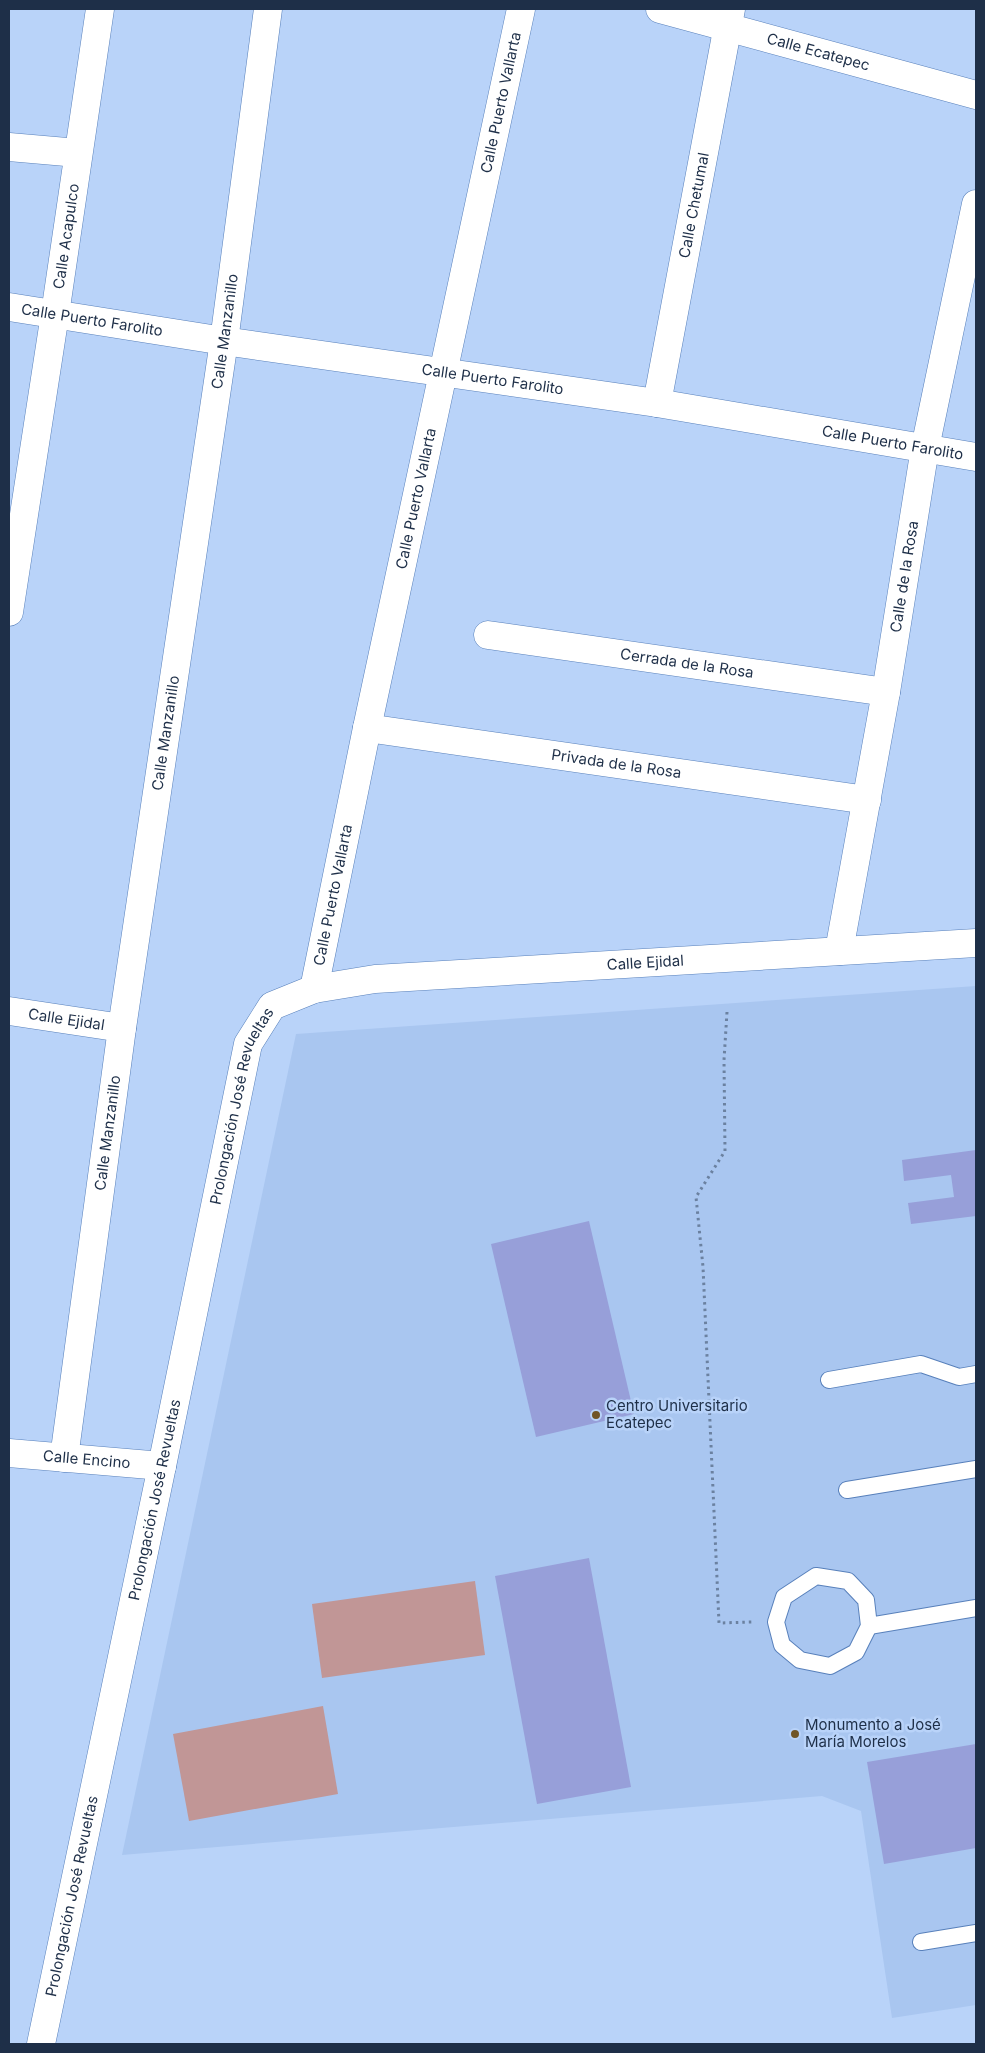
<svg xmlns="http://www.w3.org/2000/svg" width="985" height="2053" font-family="Inter,sans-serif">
  <rect width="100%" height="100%" fill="#b9d3f9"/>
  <!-- built -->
  <polygon fill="#a9c6f0" points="976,986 976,2005 892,2018 861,1811 822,1796 122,1855 296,1034"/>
  <!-- pitch -->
  <g fill="#c19696">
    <polygon points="475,1581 485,1655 322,1678 312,1604"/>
    <polygon points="323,1706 338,1794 189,1821 173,1734"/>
  </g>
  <!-- building -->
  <g fill="#979fd9">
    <polygon points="976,1150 976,1216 911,1224 908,1203 954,1197 951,1175 904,1181 902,1160"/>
    <polygon points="589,1221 634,1414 536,1437 491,1244"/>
    <polygon points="589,1558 631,1787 537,1804 495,1576"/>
    <polygon points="976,1744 976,1848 884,1864 867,1762"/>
  </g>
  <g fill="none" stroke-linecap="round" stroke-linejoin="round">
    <defs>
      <g id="service">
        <polyline points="829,1380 921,1364 959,1377 976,1374"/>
        <polyline points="847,1490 976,1469"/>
        <polygon points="816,1576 848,1581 866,1600 869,1626 856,1652 830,1666 800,1660 782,1645 776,1622 784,1597"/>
        <polyline points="869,1626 976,1608"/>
        <polyline points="921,1942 976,1933"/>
      </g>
      <g id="minor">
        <path id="s1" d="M660,9L976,95"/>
        <polyline points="9,147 78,153"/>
        <path id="s2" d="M9,307L224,341L657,403L976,457"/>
        <path id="s3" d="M657,403L731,9"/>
        <path id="s4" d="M9,612L55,314L100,9"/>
        <path id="s5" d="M488,635L886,692"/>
        <path id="s6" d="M367,728L867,800"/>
        <path id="s7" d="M839,951L886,692L925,448L976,204"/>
        <path id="s8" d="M314,989L367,728L521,9"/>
        <path id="s9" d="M9,1011L122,1028"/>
        <path id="s10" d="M9,1453L162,1466"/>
        <path id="s11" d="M64,1458L122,1028L224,341L268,9"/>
        <path id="s12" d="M41,2044L162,1466L248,1044L272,1006L314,989L375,979L976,943"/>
      </g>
    </defs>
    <!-- service casing -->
    <use href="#service" stroke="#5880bb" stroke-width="18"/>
    <!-- minor casing -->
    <use href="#minor" stroke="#5880bb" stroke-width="29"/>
    <!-- path -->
    <polyline stroke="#6b81a0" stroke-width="3" stroke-dasharray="2.5 4" stroke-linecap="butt" points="727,1012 724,1060 725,1151 696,1197 703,1267 719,1623 753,1622"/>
    <!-- service -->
    <use href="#service" stroke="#fff" stroke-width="16"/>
    <!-- minor -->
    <use href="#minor" stroke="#fff" stroke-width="28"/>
  </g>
  <!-- markers -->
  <g fill="#705527" stroke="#b9d3f9" stroke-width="2">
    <circle cx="596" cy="1415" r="5"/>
    <circle cx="795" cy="1734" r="5"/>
  </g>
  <g text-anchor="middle" stroke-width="5" stroke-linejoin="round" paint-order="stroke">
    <!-- street labels -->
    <g font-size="15" fill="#1e2f48" stroke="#b9d3f9">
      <text dy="5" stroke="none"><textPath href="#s1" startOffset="164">Calle Ecatepec</textPath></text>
      <text dy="5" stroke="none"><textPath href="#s8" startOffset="906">Calle Puerto Vallarta</textPath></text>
      <text dy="5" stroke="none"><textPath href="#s3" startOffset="201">Calle Chetumal</textPath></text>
      <text dy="5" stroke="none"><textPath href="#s4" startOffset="380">Calle Acapulco</textPath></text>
      <text dy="5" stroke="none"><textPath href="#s2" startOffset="84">Calle Puerto Farolito</textPath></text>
      <text dy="5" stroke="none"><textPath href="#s11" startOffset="1138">Calle Manzanillo</textPath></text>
      <text dy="5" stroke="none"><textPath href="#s2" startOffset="489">Calle Puerto Farolito</textPath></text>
      <text dy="5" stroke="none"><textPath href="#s2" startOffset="894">Calle Puerto Farolito</textPath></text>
      <text dy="5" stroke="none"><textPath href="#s8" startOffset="501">Calle Puerto Vallarta</textPath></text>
      <text dy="5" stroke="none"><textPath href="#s7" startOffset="380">Calle de la Rosa</textPath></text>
      <text dy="5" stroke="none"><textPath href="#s5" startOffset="201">Cerrada de la Rosa</textPath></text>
      <text dy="5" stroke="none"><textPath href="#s11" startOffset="732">Calle Manzanillo</textPath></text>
      <text dy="5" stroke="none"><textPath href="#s6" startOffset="252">Privada de la Rosa</textPath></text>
      <text dy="5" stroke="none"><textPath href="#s8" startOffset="96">Calle Puerto Vallarta</textPath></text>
      <text dy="5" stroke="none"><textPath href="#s12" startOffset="1444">Calle Ejidal</textPath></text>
      <text dy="5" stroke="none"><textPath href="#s9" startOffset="58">Calle Ejidal</textPath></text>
      <text dy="5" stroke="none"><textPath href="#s12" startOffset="960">Prolongación José Revueltas</textPath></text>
      <text dy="5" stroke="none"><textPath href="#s11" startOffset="328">Calle Manzanillo</textPath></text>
      <text dy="5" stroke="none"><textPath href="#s10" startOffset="78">Calle Encino</textPath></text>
      <text dy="5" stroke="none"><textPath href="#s12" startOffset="556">Prolongación José Revueltas</textPath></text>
      <text dy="5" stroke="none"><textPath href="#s12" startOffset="151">Prolongación José Revueltas</textPath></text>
    </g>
    <!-- poi labels -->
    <g font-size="15" fill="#1e2f48" stroke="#b9d3f9" text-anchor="start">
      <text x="606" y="1411">Centro Universitario<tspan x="606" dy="17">Ecatepec</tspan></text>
      <text x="805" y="1730">Monumento a José<tspan x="805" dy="17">María Morelos</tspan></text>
    </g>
  </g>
  <!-- border -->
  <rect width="985" height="2053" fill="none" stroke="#1e2f48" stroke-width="20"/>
</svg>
